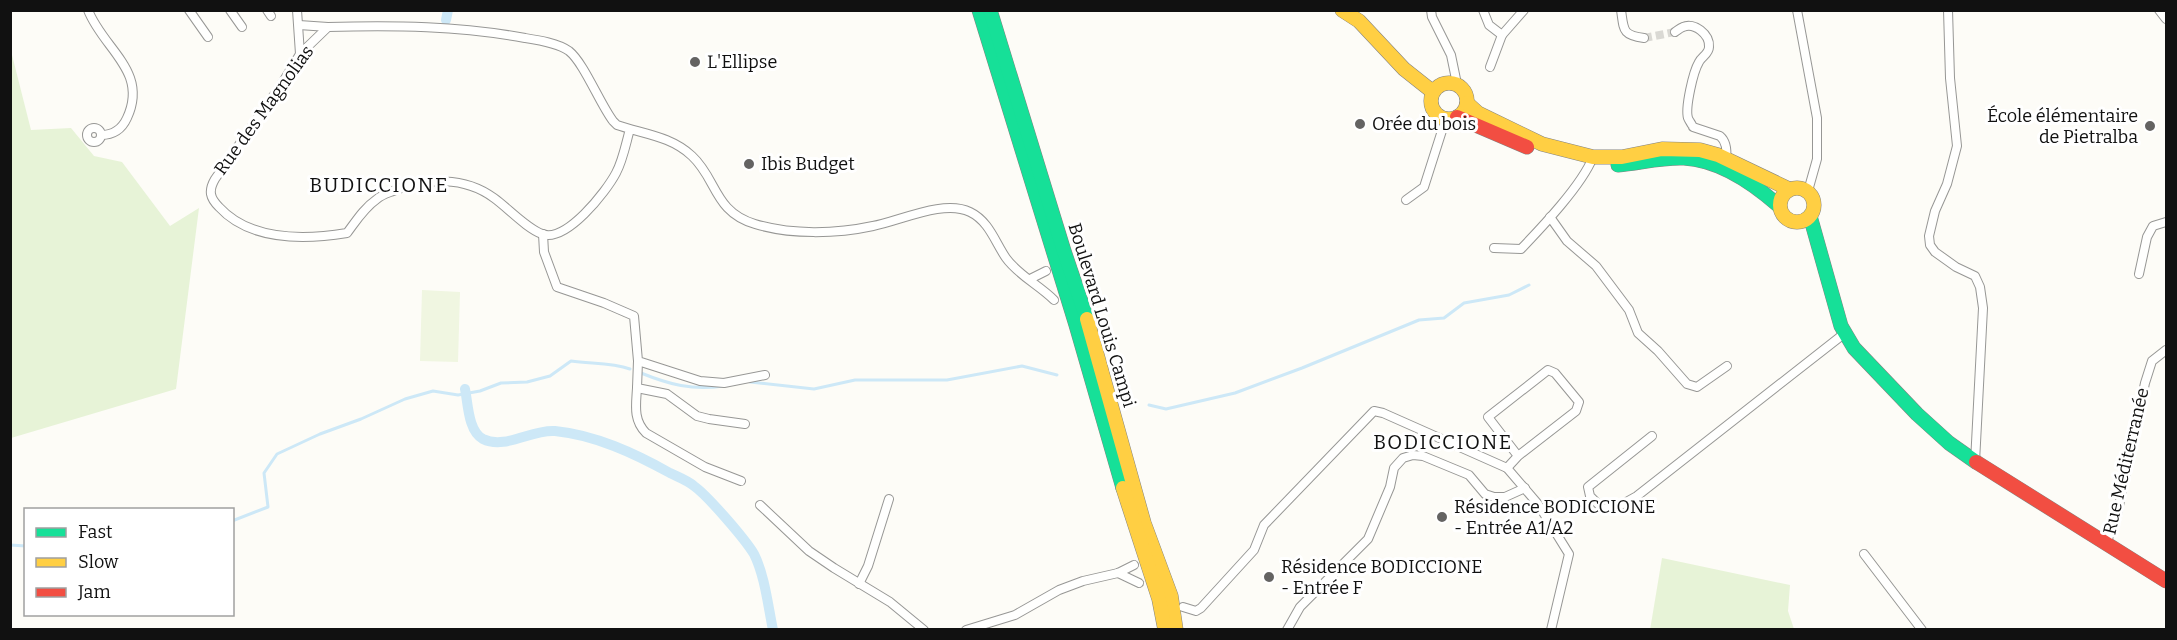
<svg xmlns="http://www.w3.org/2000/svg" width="2177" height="640" font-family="Bitter,serif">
  <rect width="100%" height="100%" fill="#fdfcf7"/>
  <!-- green -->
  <g fill="#e7f3d7">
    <polygon points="11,51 31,130 71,128 94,156 122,162 170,226 199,208 176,389 11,438"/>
    <polygon points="1662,558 1790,585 1788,611 1794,629 1650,630"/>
  </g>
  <!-- pitch -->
  <polygon fill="#f0f6e1" points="422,290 460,292 458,362 420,361"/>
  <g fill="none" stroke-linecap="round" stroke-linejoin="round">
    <!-- stream -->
    <g stroke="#cde8f7" stroke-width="3">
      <path d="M641,373C668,384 693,391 723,386"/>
      <polyline points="750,382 814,389 855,380 947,380 1022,366 1057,375"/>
      <polyline points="1149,405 1166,409 1235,393 1302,368 1419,320 1444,318 1464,303 1509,295 1529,285"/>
      <path d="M232,521L268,507L264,473L277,454L320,434L361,419L405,399L433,391L458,395L480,391L501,383L527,382L550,376L571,361C591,364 611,362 630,369"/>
      <polyline points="10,545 26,546"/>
    </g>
    <!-- canal -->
    <g stroke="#cde8f7" stroke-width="10">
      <polyline points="446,20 448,10"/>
      <path d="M465,389C468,403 468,431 483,439C505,450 532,429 555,431C595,435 634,453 670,473C678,477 687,480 694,486C708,496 745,539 754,554C765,576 768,606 773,630"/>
    </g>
    <!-- street-tunnel -->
    <polyline stroke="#dad9d4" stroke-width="8" stroke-dasharray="8 4" stroke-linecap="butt" points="1644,38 1675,32"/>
    <defs>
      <g id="street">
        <path d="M88,10C103,49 149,71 127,118C122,129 113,135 101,135"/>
        <polyline points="189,10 208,37"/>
        <polyline points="230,10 242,27"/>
        <polyline points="267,10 271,16"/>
        <polyline points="297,10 300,54"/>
        <polyline points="1431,10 1432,17 1451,55 1457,84"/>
        <polyline points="1483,10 1489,25 1502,35 1524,10"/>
        <path d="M1621,10C1624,30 1622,35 1644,38"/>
        <polyline points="1797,10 1817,118 1817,159 1808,191"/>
        <polyline points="1948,10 1950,78 1957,146 1947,184 1935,211 1929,236 1930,245 1935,252 1956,267 1975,276 1980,287 1983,308 1975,462"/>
        <polyline points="2159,10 2166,19"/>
        <polyline points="299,25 328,27"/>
        <path d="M1675,32C1678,30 1680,28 1683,27C1694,22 1710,34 1709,47C1709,54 1701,57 1699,62C1693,72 1685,108 1688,118C1688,119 1693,126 1693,127L1720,136C1727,142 1727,151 1726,159"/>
        <polyline points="1490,67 1502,35"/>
        <circle cx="94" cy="135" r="7"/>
        <path d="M630,129C626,143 623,160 616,173C606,192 566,243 542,234C526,228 508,208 494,198C464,176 427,178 393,191C388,193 381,195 377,199C364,208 356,221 347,233C304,240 250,241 219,207C210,198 208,191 215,179L281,85L300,54L328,27C394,25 460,26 525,38C538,40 558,43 569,51C584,63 600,104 613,121L617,125C643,134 671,136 692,156C717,179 714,212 755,224C791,235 836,234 873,226C900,221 944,199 970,212C989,221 995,242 1006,258C1018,275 1039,285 1054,300"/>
        <polyline points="1406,200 1424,187 1446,118"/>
        <polyline points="1550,217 1567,241 1596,266 1629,310 1638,333 1658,351 1687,384 1697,387 1727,366"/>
        <polyline points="543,234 544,252 557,287 604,303 634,316 638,361 700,381 724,383 765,375"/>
        <path d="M1494,248L1521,249C1542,227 1582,185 1593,157"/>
        <polyline points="2139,274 2147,237 2153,226 2166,222"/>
        <polyline points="1030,279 1046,271"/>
        <polyline points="638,361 637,388 667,394 697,416 709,419 745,424"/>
        <path d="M637,388C636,405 633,420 646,433L705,467L741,481"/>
        <polyline points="1652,436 1588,487 1590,496 1603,509 1619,506 1637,496 1845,333"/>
        <polyline points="1507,468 1518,456 1576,411 1579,402 1555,373 1548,370 1488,417 1518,456"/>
        <polyline points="760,505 809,551 834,568 890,602 924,630"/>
        <polyline points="2106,544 2117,515 2145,383 2152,361 2166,350"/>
        <polyline points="1864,554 1922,630"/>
        <polyline points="1118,573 1139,583"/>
        <polyline points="859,584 868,566 889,499"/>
        <polyline points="1183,607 1196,611 1201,608 1254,550 1264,525 1374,411 1383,413 1507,468 1538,504 1569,554 1551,630"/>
        <polyline points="966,630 1015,615 1059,590 1083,581 1118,573 1134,565"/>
        <polyline points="1287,630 1300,607 1368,539 1390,487 1394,468 1403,458 1413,455 1423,456 1469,475 1485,494 1494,497 1505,497 1525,488"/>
      </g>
      <g id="fast">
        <polyline points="979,10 1076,325 1123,488"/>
        <polyline points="990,10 1064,251 1087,319"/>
        <path d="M1618,165C1640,163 1662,157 1684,158C1720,160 1753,183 1779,206"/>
        <polyline points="1810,216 1841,326 1854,348 1917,414 1949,443 1976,462"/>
      </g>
      <g id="slow">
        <polyline points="1342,10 1359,21 1404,69 1433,92"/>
        <circle cx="1449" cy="101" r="18"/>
        <polyline points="1467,103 1478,113 1542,144 1593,157 1622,157 1662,149 1700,150 1718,155 1789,189"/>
        <circle cx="1797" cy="205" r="17"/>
        <polyline points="1087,319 1144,523 1171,596 1176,630"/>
        <polyline points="1123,488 1159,599 1165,630"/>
      </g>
      <g id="jam">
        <polyline points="1457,117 1527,147"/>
        <polyline points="1976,462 2166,581"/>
      </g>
    </defs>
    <!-- street casing -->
    <use href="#street" stroke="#979795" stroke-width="10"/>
    <!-- fast casing -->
    <use href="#fast" stroke="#858482" stroke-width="15"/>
    <!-- slow casing -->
    <use href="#slow" stroke="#858482" stroke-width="15"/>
    <!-- jam casing -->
    <use href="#jam" stroke="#858482" stroke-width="15"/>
    <!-- street -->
    <use href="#street" stroke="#fffffe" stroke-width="8"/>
    <!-- fast -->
    <use href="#fast" stroke="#16e098" stroke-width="14"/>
    <!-- slow -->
    <use href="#slow" stroke="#ffcf43" stroke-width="14"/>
    <!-- jam -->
    <use href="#jam" stroke="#f24e42" stroke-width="14"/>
  </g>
  <!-- markers -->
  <g fill="#646362" stroke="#fff" stroke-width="2">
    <circle cx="695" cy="62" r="6"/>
    <circle cx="1360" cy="124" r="6"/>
    <circle cx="2150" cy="126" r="6"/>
    <circle cx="749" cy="164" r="6"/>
    <circle cx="1442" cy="517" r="6"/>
    <circle cx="1269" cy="577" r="6"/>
  </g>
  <g text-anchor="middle" stroke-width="6" stroke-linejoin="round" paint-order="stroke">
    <!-- poi labels -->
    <g font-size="18" fill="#111" stroke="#fff" text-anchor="start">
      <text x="707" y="68">L'Ellipse</text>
      <text x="2138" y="122" text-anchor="end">École élémentaire<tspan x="2138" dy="21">de Pietralba</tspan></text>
      <text x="1372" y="130">Orée du bois</text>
      <text x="761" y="170">Ibis Budget</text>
      <text x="1454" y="513">Résidence BODICCIONE<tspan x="1454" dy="21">- Entrée A1/A2</tspan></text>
      <text x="1281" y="573">Résidence BODICCIONE<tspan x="1281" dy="21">- Entrée F</tspan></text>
    </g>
    <!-- street labels -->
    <g font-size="18" fill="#111" stroke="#fff">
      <text transform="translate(264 110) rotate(-54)" y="6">Rue des Magnolias</text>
      <text transform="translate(1102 315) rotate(73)" y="6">Boulevard Louis Campi</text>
      <text transform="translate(2126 461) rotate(-77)" y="6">Rue Méditerranée</text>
    </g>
    <!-- neighbourhood labels -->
    <g font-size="20" letter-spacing="1.5" fill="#111" stroke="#fff">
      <text x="379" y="192">BUDICCIONE</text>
      <text x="1443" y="449">BODICCIONE</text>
    </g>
  </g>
  <!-- border -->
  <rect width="2177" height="640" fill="none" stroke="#111111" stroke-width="24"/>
  <!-- legend -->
  <rect x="24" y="508" width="210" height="108" fill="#ffffff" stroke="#a0a0a0" stroke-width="1.5"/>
  <rect x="36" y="528" width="30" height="9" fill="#16e098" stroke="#a0a0a0" stroke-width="1.5"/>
  <text x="78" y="538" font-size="18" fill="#111111">Fast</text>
  <rect x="36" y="558" width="30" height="9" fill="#ffcf43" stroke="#a0a0a0" stroke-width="1.5"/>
  <text x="78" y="568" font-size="18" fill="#111111">Slow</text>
  <rect x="36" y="588" width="30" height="9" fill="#f24e42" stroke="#a0a0a0" stroke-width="1.5"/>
  <text x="78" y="598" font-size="18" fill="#111111">Jam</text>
</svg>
